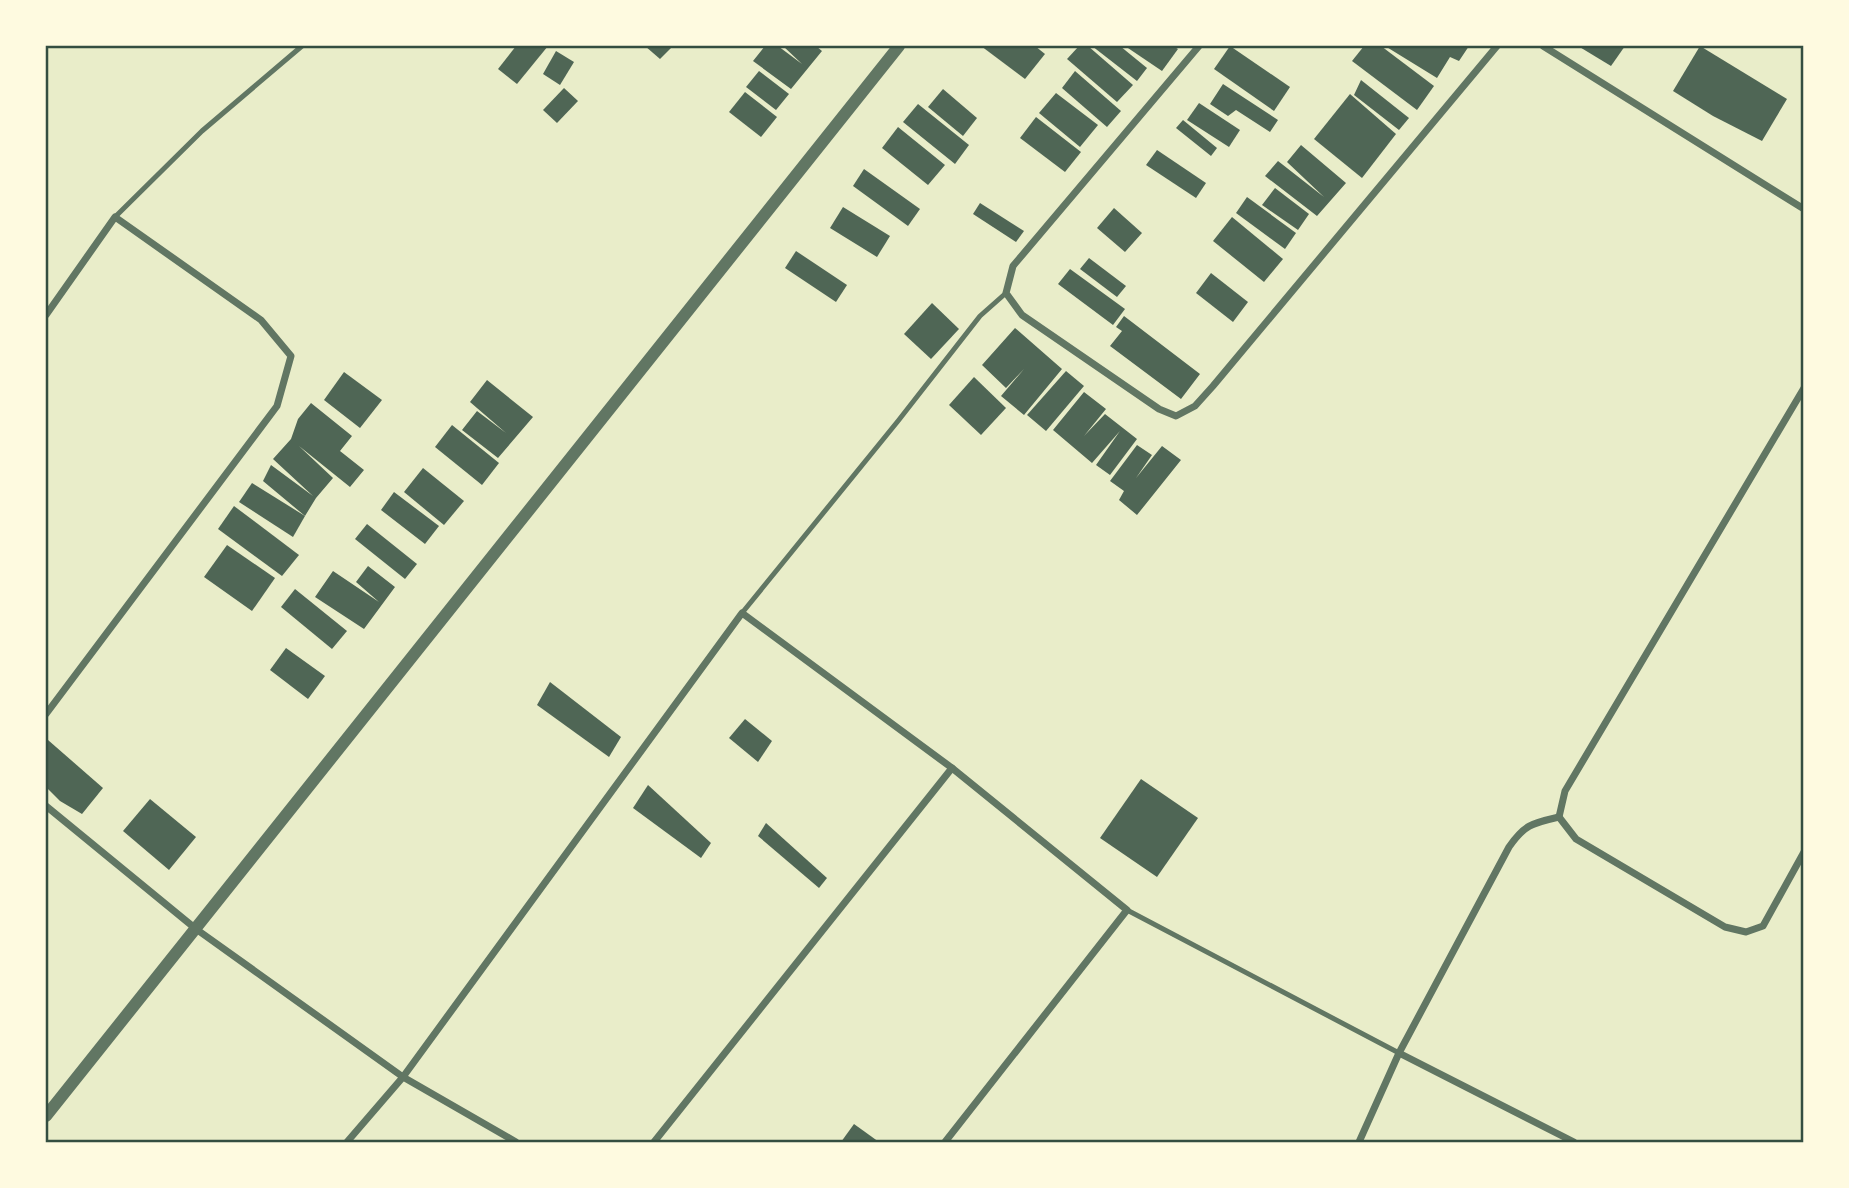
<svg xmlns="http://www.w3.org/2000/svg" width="1849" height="1188" font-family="Lora,serif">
  <rect width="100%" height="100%" fill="#e9edc9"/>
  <!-- building -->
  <g fill="#4f6655">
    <polygon points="516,46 548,46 517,84 498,69"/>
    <polygon points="645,46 668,46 671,48 660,59"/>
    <polygon points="765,46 778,46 802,64 783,46 816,46 822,51 791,89 753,61"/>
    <polygon points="981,46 1035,46 1045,54 1025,79"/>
    <polygon points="1079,46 1088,46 1133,85 1117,102 1067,59"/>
    <polygon points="1092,46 1120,46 1147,68 1137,81"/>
    <polygon points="1125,46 1173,46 1178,49 1162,71"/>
    <polygon points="1230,46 1290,87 1274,111 1214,69"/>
    <polygon points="1364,46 1381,46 1434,86 1417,110 1352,61"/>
    <polygon points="1385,46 1469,46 1459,61 1450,57 1437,78"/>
    <polygon points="1578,46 1625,46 1611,66"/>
    <polygon points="1700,46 1787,99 1762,141 1713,116 1673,91"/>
    <polygon points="556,51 574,62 560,85 543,74"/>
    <polygon points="759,71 789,94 776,110 746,87"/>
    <polygon points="1075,71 1121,111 1107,127 1062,88"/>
    <polygon points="1361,80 1409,118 1399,130 1354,95"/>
    <polygon points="1223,84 1278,120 1270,132 1236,110 1228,116 1210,104"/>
    <polygon points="564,88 578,101 557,123 543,110"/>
    <polygon points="943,89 977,118 963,136 928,107"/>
    <polygon points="745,92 777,117 761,137 729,112"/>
    <polygon points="1056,93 1098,125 1080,147 1039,113"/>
    <polygon points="1350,94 1396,134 1362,178 1314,139"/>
    <polygon points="1199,103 1240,130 1229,147 1187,120"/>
    <polygon points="918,104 969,145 955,164 903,122"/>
    <polygon points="1036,117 1081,152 1065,172 1020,138"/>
    <polygon points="1183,120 1217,148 1211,156 1176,128"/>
    <polygon points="898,127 945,165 928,185 882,148"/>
    <polygon points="1301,145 1346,183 1317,216 1265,176 1278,161 1324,197 1287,162"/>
    <polygon points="1157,150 1206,183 1196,198 1146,165"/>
    <polygon points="864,169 920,209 908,226 853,186"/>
    <polygon points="1275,188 1309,214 1298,230 1262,205"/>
    <polygon points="1247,197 1296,233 1285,249 1236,213"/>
    <polygon points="980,203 1024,231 1016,242 973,214"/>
    <polygon points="843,207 890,236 877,257 830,228"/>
    <polygon points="1114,208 1142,233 1125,252 1097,228"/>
    <polygon points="1232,217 1283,259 1264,282 1213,241"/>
    <polygon points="796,251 847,285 836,302 785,268"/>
    <polygon points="1089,258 1126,286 1117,297 1080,269"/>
    <polygon points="1070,269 1125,309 1113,325 1058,284"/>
    <polygon points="1211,273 1248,302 1233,322 1196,293"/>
    <polygon points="932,303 959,329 931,359 904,334"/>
    <polygon points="1124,316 1200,374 1181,399 1110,346 1122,331 1116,327"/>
    <polygon points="1015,328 1062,369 1024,415 1001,396 1024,369 1006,388 982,365"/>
    <polygon points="1066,371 1084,386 1046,431 1027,415"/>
    <polygon points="344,372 382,400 360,428 324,400"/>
    <polygon points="974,377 1006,408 981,435 949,405"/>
    <polygon points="487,380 533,417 498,458 462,430 477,411 506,433 470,402"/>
    <polygon points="1084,392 1106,409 1084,436 1105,414 1137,439 1110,475 1096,465 1120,431 1092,463 1053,430"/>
    <polygon points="311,403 352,436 340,451 364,470 350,487 299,446 333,478 316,498 305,516 263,481 271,465 313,496 273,459 291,439 298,419"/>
    <polygon points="452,425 499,463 482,485 435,447"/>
    <polygon points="1137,445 1152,455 1136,478 1162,446 1181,460 1137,515 1119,500 1124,491 1110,481"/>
    <polygon points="423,468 464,501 444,525 404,492"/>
    <polygon points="252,483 305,516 293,537 239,502"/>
    <polygon points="394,492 439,526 425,544 381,510"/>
    <polygon points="234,506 299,555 282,576 218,529"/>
    <polygon points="367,524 417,564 405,579 355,539"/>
    <polygon points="227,545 275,578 252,611 204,577"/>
    <polygon points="368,566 395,587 364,629 315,597 333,571 379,602 356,582"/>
    <polygon points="295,589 347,631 332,649 281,607"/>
    <polygon points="286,648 325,676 308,699 270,670"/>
    <polygon points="550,682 621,737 609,757 537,705"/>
    <polygon points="745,719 772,741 758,762 729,738"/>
    <polygon points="48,740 103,788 82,814 60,801 46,787 46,743"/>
    <polygon points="1141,779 1198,818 1157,877 1100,838"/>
    <polygon points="648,785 711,843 701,858 633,808"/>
    <polygon points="150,799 196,837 169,870 123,831"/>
    <polygon points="766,823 827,878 819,888 758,836"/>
    <polygon points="854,1124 879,1142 841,1142"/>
  </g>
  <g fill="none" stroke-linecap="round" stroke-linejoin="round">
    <!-- service -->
    <g stroke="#617663" stroke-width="5">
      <polyline points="115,217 202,131 302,46"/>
      <polyline points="742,613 898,421 980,316 1006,293"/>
      <polyline points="1127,910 1399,1053"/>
    </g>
    <!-- minor -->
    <g stroke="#617663" stroke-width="7">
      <polyline points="1199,46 1013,266 1006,293 1022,315 1159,409 1176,416 1195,406 1213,386 1497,46"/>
      <polyline points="1543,46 1804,209"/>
      <polyline points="46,315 115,217 261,320 291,356 277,406 46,714"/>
      <polyline points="46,806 196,929 403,1077 516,1142"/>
      <polyline points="1559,817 1565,791 1804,388"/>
      <polyline points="1559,817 1576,839 1725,927 1746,932 1763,926 1804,852"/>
      <polyline points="1399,1053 1574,1142"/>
      <polyline points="347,1142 403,1077 742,613 952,768 1127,910 945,1142"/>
      <polyline points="654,1142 952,768"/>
      <path d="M1359,1142L1399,1053L1509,847C1525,824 1533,823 1559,817"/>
    </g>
    <!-- tertiary -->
    <polyline stroke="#617663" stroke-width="12" points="46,1116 899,46"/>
  </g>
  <!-- border -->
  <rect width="1849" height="1188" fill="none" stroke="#fefae0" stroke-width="94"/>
  <rect x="47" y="47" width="1755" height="1094" fill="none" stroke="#344e41" stroke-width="2.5"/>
</svg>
